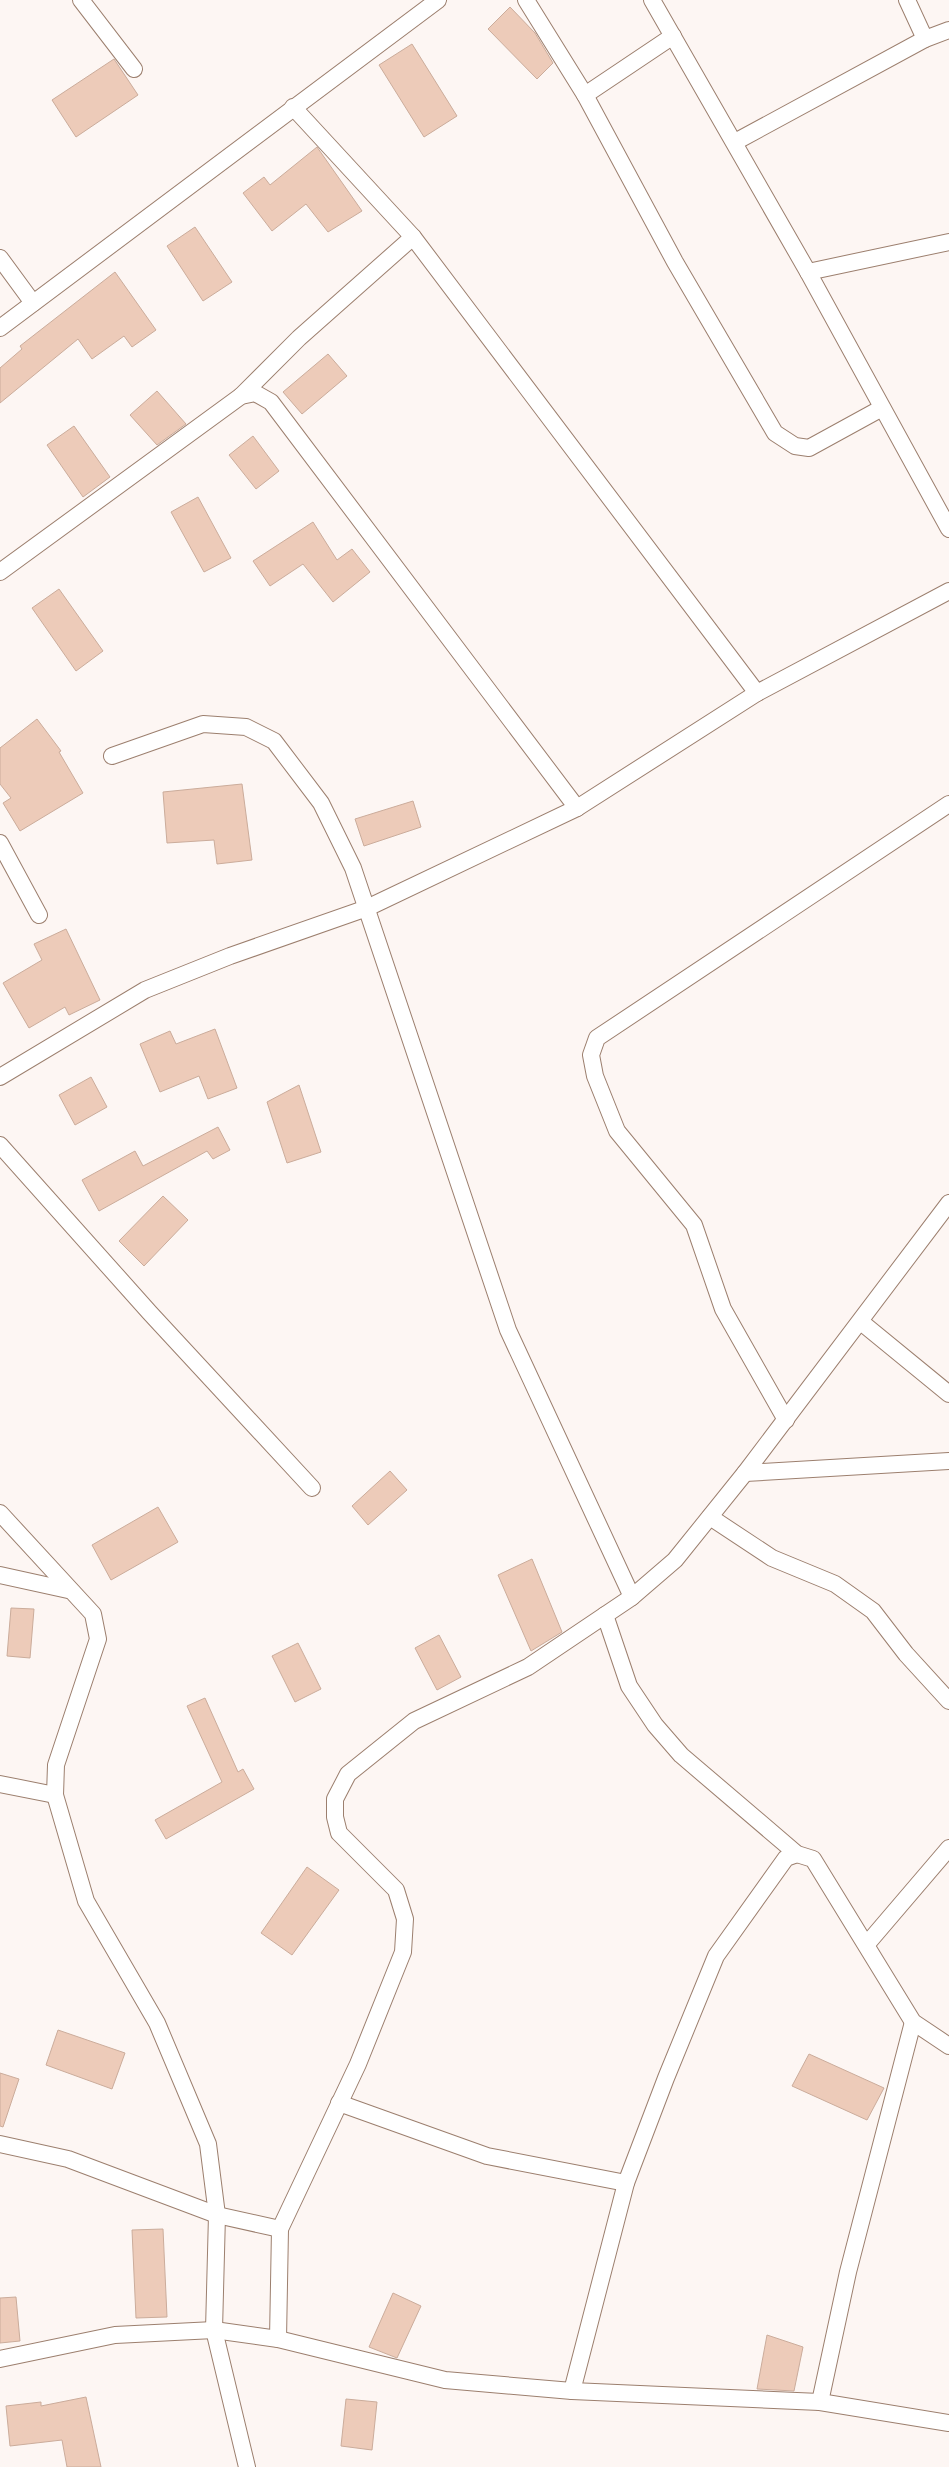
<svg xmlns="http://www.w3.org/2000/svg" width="949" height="2467" font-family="'Roboto Condensed',sans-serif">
  <rect width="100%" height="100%" fill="#fdf6f3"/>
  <!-- building -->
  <g fill="#edcbb9" stroke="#cbac9b">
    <polygon points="510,7 535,33 553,63 537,79 488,29"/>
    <polygon points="412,44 457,116 424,137 379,65"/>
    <polygon points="114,59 138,95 76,137 52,100"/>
    <polygon points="317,147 362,211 328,232 306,204 272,231 243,193 264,177 270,185"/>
    <polygon points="195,227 232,282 203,301 167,246"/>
    <polygon points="115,272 156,330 132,347 124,336 92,359 78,339 0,403 0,368 22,349 20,346"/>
    <polygon points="328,354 347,376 302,414 283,392"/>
    <polygon points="157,391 186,424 157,445 130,415"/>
    <polygon points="74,426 110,477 83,497 47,445"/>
    <polygon points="253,436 279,471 256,489 229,455"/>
    <polygon points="198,497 231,558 204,572 171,512"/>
    <polygon points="313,522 337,560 352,549 370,572 333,602 303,564 270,586 253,561"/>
    <polygon points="59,589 103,651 76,671 32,608"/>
    <polygon points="37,719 61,751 59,752 83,793 20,831 3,803 11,798 0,784 0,748"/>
    <polygon points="242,784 252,860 217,864 214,840 167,843 163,792"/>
    <polygon points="413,801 421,827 364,846 355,819"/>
    <polygon points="66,929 100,1000 69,1015 65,1007 29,1028 3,983 42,960 34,944"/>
    <polygon points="215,1029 237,1088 208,1099 199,1076 160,1092 140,1044 170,1031 176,1044"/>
    <polygon points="91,1077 107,1107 75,1125 59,1095"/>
    <polygon points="299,1085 321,1152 287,1163 267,1102"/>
    <polygon points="218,1127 230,1150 213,1159 207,1151 99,1211 82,1180 135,1151 143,1166"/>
    <polygon points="163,1196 188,1220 144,1266 119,1241"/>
    <polygon points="390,1471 407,1490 368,1525 352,1506"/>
    <polygon points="158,1507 178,1542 111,1580 92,1545"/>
    <polygon points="532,1559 562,1632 531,1651 498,1575"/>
    <polygon points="11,1608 34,1609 30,1658 7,1656"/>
    <polygon points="439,1635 461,1677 437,1690 415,1648"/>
    <polygon points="298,1643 321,1689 295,1702 272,1656"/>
    <polygon points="205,1698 238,1772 243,1769 254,1789 166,1839 155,1820 222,1782 187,1706"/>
    <polygon points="307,1867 339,1890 292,1955 261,1933"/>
    <polygon points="58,2030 125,2053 112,2089 46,2065"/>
    <polygon points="809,2054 884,2088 867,2120 792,2086"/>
    <polygon points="0,2073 19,2079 3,2127 0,2126"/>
    <polygon points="163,2229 167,2317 136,2318 132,2230"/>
    <polygon points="393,2293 421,2306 397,2358 369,2347"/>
    <polygon points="16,2297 20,2341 0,2343 0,2298"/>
    <polygon points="767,2335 803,2347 794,2391 757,2389"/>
    <polygon points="86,2397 101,2467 67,2467 62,2440 10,2446 6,2406 41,2402 41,2406"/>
    <polygon points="346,2399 377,2402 372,2450 341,2446"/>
  </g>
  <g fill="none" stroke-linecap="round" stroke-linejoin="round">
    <defs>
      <g id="minor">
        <polyline points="81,0 134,69"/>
        <polyline points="526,0 585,95 675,262 775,433 795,446 809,448 882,408"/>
        <polyline points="652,0 808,272 949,529"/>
        <polyline points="907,0 925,39"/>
        <polyline points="585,95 673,36"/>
        <polyline points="293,107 413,237 757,693"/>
        <polyline points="735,142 925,39 949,30"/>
        <polyline points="0,258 33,303"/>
        <polyline points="808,272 949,242"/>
        <polyline points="0,328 438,0"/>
        <polyline points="241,396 299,338 413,237"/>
        <polyline points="0,572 241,396 255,393 271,402 577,808"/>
        <polyline points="112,756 203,724 246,727 274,741 321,803 353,868 508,1330 632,1597"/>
        <polyline points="0,843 39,915"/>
        <polyline points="0,1077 145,990 230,956 367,908 577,808 757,693 949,591"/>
        <polyline points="0,1145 150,1313 312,1488"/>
        <polyline points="861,1322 949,1394"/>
        <polyline points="786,1420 723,1309 694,1225 617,1131 595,1076 591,1055 597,1038 949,804"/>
        <polyline points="745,1473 949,1461"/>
        <polyline points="0,1513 93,1614 98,1639 56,1765 55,1795 86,1901 157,2023 208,2144 217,2215 214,2330 247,2467"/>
        <polyline points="710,1517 772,1558 835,1584 873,1611 906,1654 949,1701"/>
        <polyline points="0,1575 68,1590"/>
        <polyline points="605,1615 629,1686 655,1725 681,1755 797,1854 813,1859 913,2022 949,2046"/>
        <polyline points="0,1784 55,1795"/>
        <polyline points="867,1944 949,1848"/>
        <polyline points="339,2103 487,2156 626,2183"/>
        <polyline points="0,2144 68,2159 217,2215 280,2229"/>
        <polyline points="278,2339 280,2229 358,2064 403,1952 405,1919 396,1890 339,1833 335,1817 335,1799 348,1774 414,1721 528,1667 632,1597 675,1560 745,1473 949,1203"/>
        <polyline points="0,2359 115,2335 214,2330 278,2339 445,2380 572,2391 820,2402 949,2423"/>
        <polyline points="572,2391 626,2183 666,2078 716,1956 786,1858 797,1854"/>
        <polyline points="820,2402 848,2272 913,2022"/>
      </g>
    </defs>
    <!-- minor casing -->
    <use href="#minor" stroke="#9c7f6e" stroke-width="18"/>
    <!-- minor -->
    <use href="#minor" stroke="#fff" stroke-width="16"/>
  </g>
</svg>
